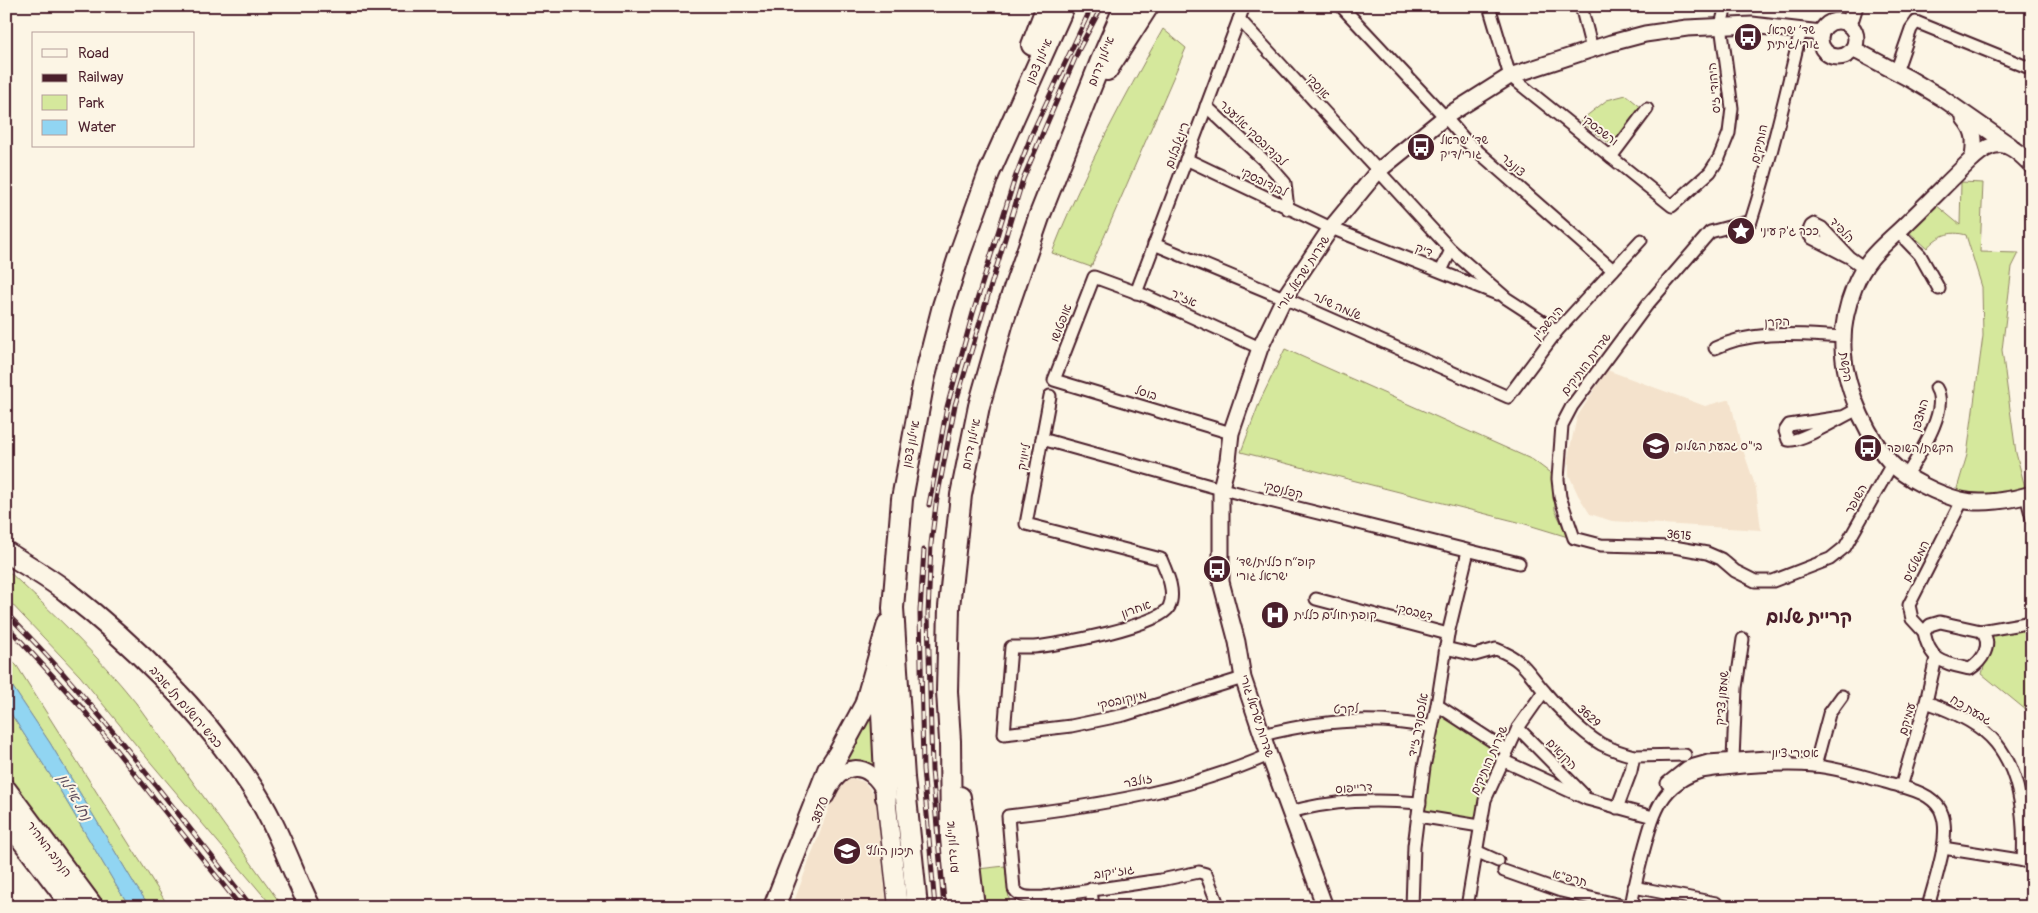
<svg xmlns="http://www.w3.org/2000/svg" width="2038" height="913" font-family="Pangolin,'Playpen Sans Hebrew',sans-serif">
  <rect width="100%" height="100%" fill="#fcf5e5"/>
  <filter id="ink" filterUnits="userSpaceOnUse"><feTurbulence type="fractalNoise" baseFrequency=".02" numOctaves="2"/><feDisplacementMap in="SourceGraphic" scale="10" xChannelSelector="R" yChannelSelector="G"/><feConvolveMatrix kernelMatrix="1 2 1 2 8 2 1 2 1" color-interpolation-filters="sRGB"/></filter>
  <g filter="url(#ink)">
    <!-- built -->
    <g fill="#f4e2cc">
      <polygon points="1607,370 1705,406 1730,399 1740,441 1756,488 1761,530 1612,521 1590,514 1578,495 1569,475 1569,452 1577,417"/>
      <polygon points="852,778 864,782 875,795 887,907 792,907 834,794 838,786 844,781"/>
    </g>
    <!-- green -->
    <g fill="#d5e89c" stroke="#908464">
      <path d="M1163,29L1186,48L1091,267L1052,253C1082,175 1122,101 1163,29Z"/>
      <polygon points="1626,95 1642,108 1613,146 1580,121 1607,100"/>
      <path d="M1961,182L1983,183L1980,252L2019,253L2012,267L2002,350L2016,453L2026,491C2003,496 1980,498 1956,492L1967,455L1983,336L1982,287L1966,235C1950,230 1937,236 1927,248L1909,232L1936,205L1960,225Z"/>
      <polygon points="1285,349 1533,460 1553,475 1555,510 1568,537 1522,523 1241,452 1260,401"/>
      <path d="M6,569C52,612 97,654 136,703L283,907H273L141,751L80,676L6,598Z"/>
      <polygon points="2032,626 2032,715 1982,674 1994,630"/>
      <polygon points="6,655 17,666 169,907 150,907 135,885 50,743 6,677"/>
      <polygon points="6,706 61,792 120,892 131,907 108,907 6,780"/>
      <polygon points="875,707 881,776 842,767"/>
      <polygon points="1437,710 1500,751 1481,797 1477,822 1421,815"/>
      <polygon points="1005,866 1010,907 983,907 978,869"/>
    </g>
    <!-- water -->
    <polygon fill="#91d5f2" stroke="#758ca2" points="6,677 50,743 135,885 150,907 131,907 120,892 61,792 6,706"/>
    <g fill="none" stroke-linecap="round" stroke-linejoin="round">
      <defs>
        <g id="street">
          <polyline points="1341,6 1445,117 1465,140 1613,270"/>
          <polyline points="1489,6 1510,76 1672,206 1710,172 1719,158 1729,133 1732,108 1721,25 1726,6"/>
          <polyline points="1581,6 1592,49"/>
          <polyline points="1239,19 1451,250 1506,298 1557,331"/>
          <path d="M1801,30C1786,94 1771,158 1751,221L1710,232L1647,305L1572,406L1562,425L1558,479L1560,497L1574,538L1601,545L1674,547L1707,553L1721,559L1735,571L1755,581H1773L1830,559L1845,547L1892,464"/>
          <polyline points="1896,72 1911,29 1916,22 2032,69"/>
          <polyline points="1206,106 1270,166 1285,183 1288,209"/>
          <polyline points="1611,157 1647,109"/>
          <polyline points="1186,159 1331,228 1497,294"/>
          <polyline points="1898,232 1920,255 1939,289"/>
          <polyline points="1154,244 1284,298 1508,397 1557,331 1641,240"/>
          <polyline points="1849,257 1822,228 1814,224 1811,226 1808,233 1812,238 1849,257 1863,267"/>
          <polyline points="1441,271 1451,250"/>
          <polyline points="1136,293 1244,6"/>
          <path d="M1715,348C1754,329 1801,335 1843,337"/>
          <path d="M1050,396L1026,524L1161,559C1167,573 1176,592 1169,607C1160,626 1056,645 1034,647C1026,647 1018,647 1011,647L1004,734L1071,726L1124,715L1243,678"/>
          <path d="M1841,417L1789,425L1785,431L1788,440C1800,443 1845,415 1858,409"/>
          <polyline points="1231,433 1054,380 1094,277 1146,296 1260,348"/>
          <polyline points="1042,439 1214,487 1519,563"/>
          <path d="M1907,475C1918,456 1950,410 1936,388"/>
          <polyline points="2026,495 2032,518"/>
          <polyline points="1316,599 1448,634"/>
          <path d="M1940,622L1981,631C1994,644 1982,661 1970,669C1944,663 1930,662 1924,632L1930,625Z"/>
          <polyline points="1981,631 2032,622"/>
          <polyline points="1924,632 1912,619 1909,605 1962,501"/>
          <path d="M1445,648L1475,655L1496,649C1524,660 1526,670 1544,691C1558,708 1582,733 1601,744C1611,749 1622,753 1634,756L1631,771L1617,808"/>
          <path d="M1926,702C1949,710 1980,723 1996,743C2022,775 2025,821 2023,861"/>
          <polyline points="1437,705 1506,750"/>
          <polyline points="1518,728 1583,794"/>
          <path d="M1262,735C1301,725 1341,719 1381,721C1398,722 1415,725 1432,726"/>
          <polyline points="1634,756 1685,755"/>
          <polyline points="1733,759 1736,688 1743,639"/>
          <polyline points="1502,760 1587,799 1653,817"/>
          <polyline points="1815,766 1829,714 1842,696"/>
          <polyline points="1667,783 1687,767 1708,761 1767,757 1788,761"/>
          <polyline points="1901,787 1926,702 1936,658"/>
          <path d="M1290,812C1334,800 1375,799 1420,803"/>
          <polyline points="1418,816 1480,826"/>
          <polyline points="1943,848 2032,862"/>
          <polyline points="1476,851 1498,861"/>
          <polyline points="1504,871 1561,891 1629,907"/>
          <polyline points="1634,887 1716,903"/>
          <polyline points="1091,889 1093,907"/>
          <path d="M1219,907L1206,874L1199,872L1161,880L1044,897C1032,897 1022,900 1014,889L1008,816C1097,806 1187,791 1269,755"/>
          <polyline points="1412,907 1414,846 1424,767 1437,705 1448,634 1468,551"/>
          <polyline points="1467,907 1485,800 1518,728 1544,691"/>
          <path d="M1631,907C1634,887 1639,869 1644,849C1654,813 1661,784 1701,772C1733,767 1782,763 1815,766C1838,768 1862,776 1885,782C1898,786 1916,789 1928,797C1934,801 1940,807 1942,814C1951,838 1934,882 1928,907"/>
        </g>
        <g id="secondary">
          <circle cx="1838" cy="39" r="18"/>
          <polyline points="1849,25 1855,6"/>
          <polyline points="1853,49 1910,79 1942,98 2011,146"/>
          <path d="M1964,118C1976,132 1975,141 1973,158"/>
          <path d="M2032,166C2011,144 1999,135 1973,158C1951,179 1930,201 1908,222C1884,246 1867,255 1854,288C1836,333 1841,372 1861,416C1869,433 1878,449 1891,463C1906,479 1940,495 1961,500C1981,505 2012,500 2032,494"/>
          <path d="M826,796C839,761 869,759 885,793"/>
          <polyline points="1325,907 1269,755 1243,678 1237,642 1221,582 1221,488 1228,460 1231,433 1260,348 1284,298 1331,228 1378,171 1445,117 1510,76 1611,43 1645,34 1687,28 1752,25 1821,33"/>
        </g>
        <polyline id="primary" points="886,797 898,907"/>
        <g id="highway">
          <polyline points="1032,45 1047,6"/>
          <polyline points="1107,70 1148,6"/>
          <path d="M6,552C26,565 48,577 67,592C136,646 201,711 250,784C276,822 290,866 310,907"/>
          <polyline points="883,674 881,691 886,797"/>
          <polyline points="6,790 93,907"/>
          <polyline points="960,797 965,830 974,907"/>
          <polyline points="6,819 73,907"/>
          <polyline points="774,907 828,770 839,753 865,705 888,624"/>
          <polyline points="917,907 904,778 893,608 902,499 924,380 943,306 960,253 989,173 1064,6"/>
          <polyline points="957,907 951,838 950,741 947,691 949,607 961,495 979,406 1004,318 1039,217 1101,61 1125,6"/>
        </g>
      </defs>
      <!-- street casing -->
      <use href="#street" stroke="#4a1f2b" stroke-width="15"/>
      <!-- secondary casing -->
      <use href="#secondary" stroke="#4a1f2b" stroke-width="19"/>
      <!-- primary casing -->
      <use href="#primary" stroke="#4a1f2b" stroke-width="21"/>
      <!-- highway casing -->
      <use href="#highway" stroke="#4a1f2b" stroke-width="24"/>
      <!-- street -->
      <use href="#street" stroke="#fcf5e5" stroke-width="11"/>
      <!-- secondary -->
      <use href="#secondary" stroke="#fcf5e5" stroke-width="15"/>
      <!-- primary -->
      <use href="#primary" stroke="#fcf5e5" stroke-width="18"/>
      <!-- highway -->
      <use href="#highway" stroke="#fcf5e5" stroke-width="20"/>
      <defs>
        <g id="rail">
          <polyline points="929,505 947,407 973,313 1015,178 1033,131 1092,6"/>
          <polyline points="924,550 920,611 923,769 935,907"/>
          <path d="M6,613C97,703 172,808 252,907"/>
          <polyline points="6,625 83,709 241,907"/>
          <polyline points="944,907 932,770 928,614 931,544 936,504 955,405 1023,179 1079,49 1102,6"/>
        </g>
      </defs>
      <!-- rail casing -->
      <use href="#rail" stroke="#4a1f2b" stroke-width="5"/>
      <!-- rail -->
      <use href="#rail" stroke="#fcf5e5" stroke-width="3" stroke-dasharray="9" stroke-linecap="butt"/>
    </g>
  </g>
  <!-- icons -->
  <defs>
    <symbol id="bus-disc" viewBox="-11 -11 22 22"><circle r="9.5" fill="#4a1f2b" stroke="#fcf5e5"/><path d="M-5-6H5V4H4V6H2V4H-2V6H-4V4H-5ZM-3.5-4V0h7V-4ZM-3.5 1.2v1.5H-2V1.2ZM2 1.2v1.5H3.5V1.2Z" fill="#fff"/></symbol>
    <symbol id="sight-disc" viewBox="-11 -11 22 22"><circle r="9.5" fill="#4a1f2b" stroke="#fcf5e5"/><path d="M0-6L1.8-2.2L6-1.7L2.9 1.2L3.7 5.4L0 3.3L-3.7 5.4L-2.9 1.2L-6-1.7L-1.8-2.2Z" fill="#fff"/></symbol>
    <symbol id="school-disc" viewBox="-11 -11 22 22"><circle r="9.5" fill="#4a1f2b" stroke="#fcf5e5"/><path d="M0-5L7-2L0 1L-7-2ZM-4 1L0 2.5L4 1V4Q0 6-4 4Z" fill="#fff"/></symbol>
    <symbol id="hospital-disc" viewBox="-11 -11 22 22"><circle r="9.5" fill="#4a1f2b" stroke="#fcf5e5"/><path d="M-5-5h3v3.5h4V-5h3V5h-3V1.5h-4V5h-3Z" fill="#fff"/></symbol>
  </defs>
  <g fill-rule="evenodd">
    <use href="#bus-disc" x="1732" y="21" width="32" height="32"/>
    <use href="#bus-disc" x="1405" y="131" width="32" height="32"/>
    <use href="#sight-disc" x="1725" y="215" width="32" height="32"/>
    <use href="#school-disc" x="1640" y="430" width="32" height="32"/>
    <use href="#bus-disc" x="1852" y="432" width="32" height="32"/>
    <use href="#bus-disc" x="1201" y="553" width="32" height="32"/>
    <use href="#hospital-disc" x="1259" y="599" width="32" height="32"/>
    <use href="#school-disc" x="831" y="835" width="32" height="32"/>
  </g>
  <g text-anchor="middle" stroke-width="4" stroke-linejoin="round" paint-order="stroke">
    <!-- poi labels -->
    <g font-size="12" fill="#4a1f2b" stroke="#fcf5e5" text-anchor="start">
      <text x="1767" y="34">שד׳ ישראל<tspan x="1767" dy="14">גורי/גיתית</tspan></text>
      <text x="1440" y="144">שד׳ ישראל<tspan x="1440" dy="14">גורי/דיק</tspan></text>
      <text x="1760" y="235">ככר ג'ק עיני</text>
      <text x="1675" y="450">בי"ס גבעת השלום</text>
      <text x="1887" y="452">הקשת/השופר</text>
      <text x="1236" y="566">קופ״ח כללית/שד׳<tspan x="1236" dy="14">ישראל גורי</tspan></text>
      <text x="1294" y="619">קופת חולים כללית</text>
      <text x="866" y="855">תיכון הולץ</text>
    </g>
    <!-- street labels -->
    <g font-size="12" fill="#4a1f2b" stroke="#fcf5e5">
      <text transform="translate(1039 61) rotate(-66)" y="4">איילון צפון</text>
      <text transform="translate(1101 61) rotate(-68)" y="4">איילון דרום</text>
      <text transform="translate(1318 86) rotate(48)" y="4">אנסקי</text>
      <text transform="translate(1714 88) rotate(-95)" y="4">היהודי זיס</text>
      <text transform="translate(1600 130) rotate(38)" y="4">ורשבסקי</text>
      <text transform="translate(1253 133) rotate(44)" y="4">לבנדובסקי אליעזר</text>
      <text transform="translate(1759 144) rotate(-77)" y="4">הותיקים</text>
      <text transform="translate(1177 145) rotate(-70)" y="4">רינגלבלום</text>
      <text transform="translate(1513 165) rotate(41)" y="4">צונזר</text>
      <text transform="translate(1264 182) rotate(26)" y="4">לבנדובסקי</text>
      <text transform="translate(1842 230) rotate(46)" y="4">הלפיד</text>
      <text transform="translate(1424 250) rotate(21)" y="4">דיק</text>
      <text transform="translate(1303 273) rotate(-57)" y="4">שדרות ישראל גורי</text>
      <text transform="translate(1184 298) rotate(24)" y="4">אז"ר</text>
      <text transform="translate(1337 306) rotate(24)" y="4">שלמה שילר</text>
      <text transform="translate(1777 322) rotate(-3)" y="4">הקרן</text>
      <text transform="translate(1061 323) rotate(-69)" y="4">אופטושו</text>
      <text transform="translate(1548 323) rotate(-50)" y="4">הירשביין</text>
      <text transform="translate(1586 364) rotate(-53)" y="4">שדרות הותיקים</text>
      <text transform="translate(1846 367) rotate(82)" y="4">הקשת</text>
      <text transform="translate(1146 393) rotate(17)" y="4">בוסל</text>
      <text transform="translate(1920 415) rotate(-74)" y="4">המצפן</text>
      <text transform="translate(911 444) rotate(-79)" y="4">איילון צפון</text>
      <text transform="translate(971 444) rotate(-78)" y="4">איילון דרום</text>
      <text transform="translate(1024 457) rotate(-79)" y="4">לייוויק</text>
      <text transform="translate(1283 490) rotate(14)" y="4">קפלנסקי</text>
      <text transform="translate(1856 499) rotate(-61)" y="4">השופר</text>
      <text transform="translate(1679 535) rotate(6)" y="4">3615</text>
      <text transform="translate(1916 561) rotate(-63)" y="4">המשלטים</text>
      <text transform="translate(1136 609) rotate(-20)" y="4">אחרון</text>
      <text transform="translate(1414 612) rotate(14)" y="4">דשבסקי</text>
      <text transform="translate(1722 698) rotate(-85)" y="4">שמעון צדיק</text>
      <text transform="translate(1122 700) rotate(-13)" y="4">מינקובסקי</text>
      <text transform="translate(186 707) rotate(49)" y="4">כביש ירושלים תל אביב</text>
      <text transform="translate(1346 709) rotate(-2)" y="4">לקרט</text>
      <text transform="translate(1971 710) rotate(31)" y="4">גבעת כח</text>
      <text transform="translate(1257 716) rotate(72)" y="4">שדרות ישראל גורי</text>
      <text transform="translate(1589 716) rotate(42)" y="4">3629</text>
      <text transform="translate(1907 719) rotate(-74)" y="4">עמיקם</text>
      <text transform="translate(1418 725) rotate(-79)" y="4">אלכסנדר זייד</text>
      <text x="1795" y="757">אסירי ציון</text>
      <text transform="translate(1562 754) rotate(46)" y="4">הקנאים</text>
      <text transform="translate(1489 760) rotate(-66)" y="4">שדרות הותיקים</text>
      <text transform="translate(1138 781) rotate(-12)" y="4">זולצר</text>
      <text transform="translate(1354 788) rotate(-4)" y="4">דרייפוס</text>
      <text transform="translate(820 810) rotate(-69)" y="4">3870</text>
      <text transform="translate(952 847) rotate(-94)" y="4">איילון דרום</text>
      <text transform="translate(49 849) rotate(53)" y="4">הנתיב המהיר</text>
      <text transform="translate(1114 872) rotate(-8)" y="4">גוז'יקוב</text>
      <text transform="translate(1570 878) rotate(15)" y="4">תרפ"א</text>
    </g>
    <!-- water labels -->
    <g font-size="14" font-style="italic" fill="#5c4c5d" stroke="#fcf5e5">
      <text transform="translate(75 797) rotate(60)" y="5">נחל איילון</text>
    </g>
    <!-- district labels -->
    <g font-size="18" font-weight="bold" fill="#4a1f2b" stroke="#fcf5e5">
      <text x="1809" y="623">קריית שלום</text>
    </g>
  </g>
  <!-- margin -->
  <rect width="2038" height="913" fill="none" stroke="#fcf5e5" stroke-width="25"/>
  <rect x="12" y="12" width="2013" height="888" fill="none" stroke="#4a1f2b" stroke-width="2" filter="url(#ink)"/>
  <!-- legend -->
  <rect x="32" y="32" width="162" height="115" fill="#fcf5e5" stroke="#b59f9b"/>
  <rect x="42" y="49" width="25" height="8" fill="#fcf5e5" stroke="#b59f9b"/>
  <text x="78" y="58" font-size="15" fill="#4a1f2b">Road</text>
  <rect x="42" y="74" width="25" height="8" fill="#4a1f2b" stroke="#b59f9b"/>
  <text x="78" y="82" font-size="15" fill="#4a1f2b">Railway</text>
  <rect x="42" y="95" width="25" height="15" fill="#d5e89c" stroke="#b59f9b"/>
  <text x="78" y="108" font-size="15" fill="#4a1f2b">Park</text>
  <rect x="42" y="120" width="25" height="15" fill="#91d5f2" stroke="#b59f9b"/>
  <text x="78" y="132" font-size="15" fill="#4a1f2b">Water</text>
</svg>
